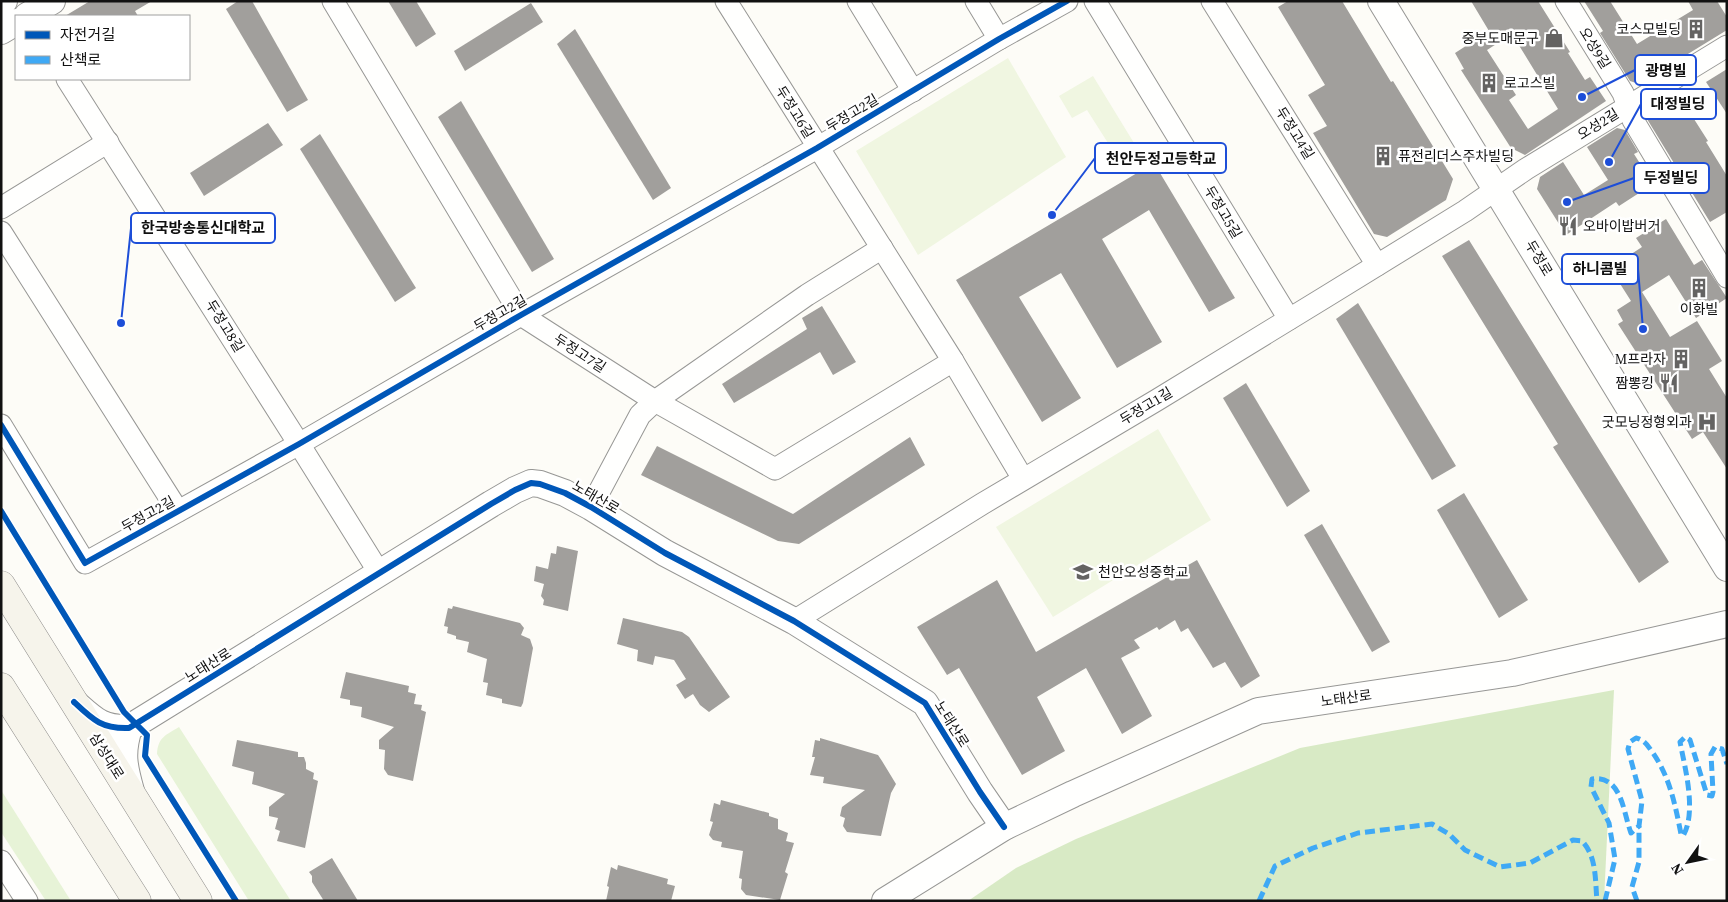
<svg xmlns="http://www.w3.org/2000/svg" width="1728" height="902" font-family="'Source Serif 4','Noto Sans KR',serif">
  <rect width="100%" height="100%" fill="#fdfcf7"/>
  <!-- green -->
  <g fill="#e7f3d7">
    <path d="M179,727L291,901H249L157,754C158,737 166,735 179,727Z"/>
    <polygon points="1,790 71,901 46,901 1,832"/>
  </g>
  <!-- forest -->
  <polygon fill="#d8eac5" points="1614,690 1604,901 968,901 1016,868 1076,839 1300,748"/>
  <!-- pitch -->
  <g fill="#f0f6e1">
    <polygon points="1008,58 1066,157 918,255 856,151"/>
    <polygon points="1093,76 1134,143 1115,154 1087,110 1072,118 1059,96"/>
    <polygon points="1158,429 1211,520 1053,617 996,527"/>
  </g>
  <!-- building -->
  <g fill="#a19f9c" fill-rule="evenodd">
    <polygon points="90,1 152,1 135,11 138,16 65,16"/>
    <polygon points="238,1 252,1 308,100 287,112 226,9"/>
    <polygon points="388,1 416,1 436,34 416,47"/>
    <polygon points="1288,1 1342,1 1391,82 1393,81 1453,179 1446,200 1387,237 1374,234 1313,133 1327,126 1308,95 1325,85 1278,7"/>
    <path d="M1471,1H1538L1570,52L1568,53L1585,80L1590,77L1606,101L1525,155L1511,148L1461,70L1464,69L1455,53L1489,31ZM1512,34L1558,109L1528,129L1509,100L1516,95L1487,50Z"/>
    <polygon points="1584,1 1610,1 1637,44 1693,10 1688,1 1717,1 1727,17 1727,30 1639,84 1630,81 1600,33 1603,31"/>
    <polygon points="531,3 543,22 465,71 454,51"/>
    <polygon points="575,29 671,188 653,200 557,44"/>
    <polygon points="1727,69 1727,114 1706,82"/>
    <polygon points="1678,94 1708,141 1706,142 1727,176 1727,212 1710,222 1647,119 1648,114"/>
    <polygon points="461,101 554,259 532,272 438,117"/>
    <polygon points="268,123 283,145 204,196 190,173"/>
    <polygon points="1617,128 1625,130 1638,152 1634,154 1653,184 1619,206 1616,202 1566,235 1537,189 1540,177 1563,162 1584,195 1608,180 1587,147"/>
    <polygon points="320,134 416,288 395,302 300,149"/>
    <polygon points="1154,163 1235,298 1209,312 1149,210 1102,239 1162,342 1117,368 1061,273 1019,297 1081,398 1042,422 956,280"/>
    <polygon points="1666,219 1694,265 1702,260 1727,298 1696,318 1669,275 1642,292 1670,337 1697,321 1722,361 1709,369 1727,398 1727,469 1703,432 1692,439 1618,324 1623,321 1617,310 1631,301 1610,268 1642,247 1636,238"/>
    <polygon points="1469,240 1669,562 1639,583 1553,447 1558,444 1442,256"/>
    <polygon points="1358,303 1456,466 1432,480 1336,319"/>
    <polygon points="822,306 856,362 833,375 820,352 734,403 722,384 807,329 802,318"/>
    <polygon points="1246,383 1310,491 1287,507 1223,398"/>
    <polygon points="910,437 925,465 799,544 778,541 641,475 657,446 793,514"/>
    <polygon points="1464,493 1528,600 1499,618 1437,510"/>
    <polygon points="1322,524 1390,642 1372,652 1304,535"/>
    <polygon points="557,546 578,551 568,611 543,605 544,600 541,596 544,584 534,581 536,566 548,569 551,553 556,554"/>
    <polygon points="1197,560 1260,676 1241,688 1225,662 1213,668 1188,628 1181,632 1175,620 1159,630 1157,627 1134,640 1140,648 1121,658 1152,716 1122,734 1086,668 1037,697 1065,751 1022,775 959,668 947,675 917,627 997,580 1036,652"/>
    <polygon points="453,606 520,623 524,628 521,635 530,639 533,648 523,703 521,707 502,703 502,699 486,695 488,683 483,682 487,659 467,652 469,642 456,639 456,636 447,633 448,627 444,626 448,608 452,609"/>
    <polygon points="623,618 682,632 689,637 730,697 709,712 700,705 693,694 685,699 676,685 686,679 674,660 655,656 653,665 637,661 638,650 617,644"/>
    <polygon points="346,672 409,686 408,692 416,694 414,704 422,705 421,710 426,712 413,781 388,775 384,769 385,750 379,749 379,740 394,727 361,717 362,707 350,705 350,700 340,698"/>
    <polygon points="820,738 878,755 882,761 896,784 891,793 881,836 847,832 843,826 845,818 840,816 842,807 865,790 823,783 824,777 810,775 815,757 812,757 815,740 820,741"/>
    <polygon points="237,740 298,752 298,757 304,757 306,763 306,769 314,773 313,779 318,781 305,848 277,841 280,831 275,829 278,818 269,816 269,807 285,794 252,784 254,772 232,766"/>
    <polygon points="721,800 769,813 769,816 778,819 778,829 788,833 786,841 794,843 785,872 788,874 780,900 746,895 741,889 742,879 739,878 743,851 721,847 722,842 713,840 709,835 713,822 710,821 714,803 720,805"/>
    <polygon points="332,858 358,901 324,901 312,882 312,876 309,872"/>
    <polygon points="618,865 668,879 667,884 675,886 671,901 606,901 609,887 607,886 611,867 617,870"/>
  </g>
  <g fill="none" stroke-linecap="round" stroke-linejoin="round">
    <defs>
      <g id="minor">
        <polyline points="333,1 521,315 655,401 775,469 953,361"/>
        <polyline points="726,1 953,361 1023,479"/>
        <polyline points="858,1 913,91"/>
        <polyline points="976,1 999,39"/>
        <polyline points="1095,1 1289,319"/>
        <polyline points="1212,1 1377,265"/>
        <polyline points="1566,1 1623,93 1633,120 1727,277"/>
        <polyline points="67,79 299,444 380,574"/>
        <polyline points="1,208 108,142"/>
        <polyline points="1,232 178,511"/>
        <polyline points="1,425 85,563 299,444 521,315 817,148 999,39 1067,1"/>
        <polyline points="591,507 640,415 655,401 807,295 882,248"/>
        <polyline points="794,621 982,504 1157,400 1327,296 1465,211 1526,169 1727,46"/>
        <polyline points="1,861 27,901"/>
      </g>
      <g id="tertiary">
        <polyline points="1381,1 1727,568"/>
        <polyline points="1,3 4,1"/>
        <polyline points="27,16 52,1"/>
        <polyline points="1,31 16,22"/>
        <path d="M76,704C95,721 103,729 129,728L491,504L515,490L531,483L540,484L565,493L591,507L665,553L794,621L925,703L980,792L1004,827"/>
        <path d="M129,728C121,753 124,766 131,791"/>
        <polyline points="885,901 1004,827 1073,794 1258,711 1512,673 1727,624"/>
      </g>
      <g id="secondary">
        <polyline points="1,585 198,901"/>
        <polyline points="1,687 137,901"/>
      </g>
    </defs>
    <!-- minor casing -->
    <use href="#minor" stroke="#979795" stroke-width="23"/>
    <!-- tertiary casing -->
    <use href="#tertiary" stroke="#979795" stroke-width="28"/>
    <!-- secondary casing -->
    <use href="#secondary" stroke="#8e8d8b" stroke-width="29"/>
    <!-- minor -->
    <use href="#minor" stroke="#fffffe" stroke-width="21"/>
    <!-- tertiary -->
    <use href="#tertiary" stroke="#fffffe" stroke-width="26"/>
    <!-- secondary -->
    <use href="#secondary" stroke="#f6f4eb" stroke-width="28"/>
    <!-- quiet -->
    <g stroke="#3fa9f5" stroke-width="5" stroke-dasharray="10 5" stroke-linecap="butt">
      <path d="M1259,901L1275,866L1313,848L1358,833L1432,824L1449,834L1465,850L1500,867L1530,863L1573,840L1582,841C1597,857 1595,880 1597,901"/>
      <path d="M1605,901L1615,859L1609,823L1591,787L1592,779C1622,775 1623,812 1631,833L1639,826L1642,801L1628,749L1630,742L1636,738C1645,740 1648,746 1653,753C1670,778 1675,804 1681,834L1683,836C1697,812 1685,768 1680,742L1685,737L1690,740L1707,795L1712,796L1713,792L1711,754L1715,747L1722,749L1727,764"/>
      <polyline points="1637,901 1632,887 1639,862 1639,826"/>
    </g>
    <defs>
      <g id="cycleway">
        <polyline points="1,425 85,563 299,444 521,315 817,148 999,39 1067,1"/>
        <polyline points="1,511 124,712 147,735 145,756 236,901"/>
        <path d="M74,702C93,720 102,729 129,728L491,504L515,490L531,483L540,484L565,493L591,507L665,553L794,621L925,703L980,792L1004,827"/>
      </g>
    </defs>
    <!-- cycleway casing -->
    <use href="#cycleway" stroke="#fff" stroke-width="9"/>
    <!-- cycleway -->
    <use href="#cycleway" stroke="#0057b8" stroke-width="6"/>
  </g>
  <!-- icons -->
  <defs>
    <symbol id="building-bare" viewBox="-9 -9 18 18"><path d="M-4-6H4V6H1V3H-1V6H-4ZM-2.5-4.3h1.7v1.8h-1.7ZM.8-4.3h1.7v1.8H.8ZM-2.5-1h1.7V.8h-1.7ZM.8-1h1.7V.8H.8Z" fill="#646362" stroke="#fff" stroke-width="2.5" paint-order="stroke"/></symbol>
    <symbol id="shop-bare" viewBox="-9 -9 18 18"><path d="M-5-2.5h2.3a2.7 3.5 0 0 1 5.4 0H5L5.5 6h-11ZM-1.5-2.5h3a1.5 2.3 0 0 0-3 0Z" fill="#646362" stroke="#fff" stroke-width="2.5" paint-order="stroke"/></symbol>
    <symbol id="restaurant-bare" viewBox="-9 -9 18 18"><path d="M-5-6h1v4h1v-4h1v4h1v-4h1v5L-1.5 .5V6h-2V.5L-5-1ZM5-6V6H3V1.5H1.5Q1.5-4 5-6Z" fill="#646362" stroke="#fff" stroke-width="2.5" paint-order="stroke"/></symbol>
    <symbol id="hospital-bare" viewBox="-9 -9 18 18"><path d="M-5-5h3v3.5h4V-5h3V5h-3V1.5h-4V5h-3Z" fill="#646362" stroke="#fff" stroke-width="2.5" paint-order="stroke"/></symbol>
    <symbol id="school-bare" viewBox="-9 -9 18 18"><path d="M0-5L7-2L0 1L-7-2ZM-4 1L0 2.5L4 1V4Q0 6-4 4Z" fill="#646362" stroke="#fff" stroke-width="2.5" paint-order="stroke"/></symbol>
  </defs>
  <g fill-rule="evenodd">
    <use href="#building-bare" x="1682" y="15" width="28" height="28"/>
    <use href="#shop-bare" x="1540" y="24" width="28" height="28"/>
    <use href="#building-bare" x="1475" y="69" width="28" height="28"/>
    <use href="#building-bare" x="1369" y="142" width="28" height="28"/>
    <use href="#restaurant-bare" x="1554" y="212" width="28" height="28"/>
    <use href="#building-bare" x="1685" y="274" width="28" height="28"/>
    <use href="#building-bare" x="1667" y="345" width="28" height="28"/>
    <use href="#restaurant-bare" x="1655" y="369" width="28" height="28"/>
    <use href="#hospital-bare" x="1693" y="408" width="28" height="28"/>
    <use href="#school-bare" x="1069" y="558" width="28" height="28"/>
  </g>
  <g text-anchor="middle" stroke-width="5" stroke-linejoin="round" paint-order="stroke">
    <!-- poi labels -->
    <g font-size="14" fill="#111" stroke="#fff" text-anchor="end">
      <text x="1681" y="34">코스모빌딩</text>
      <text x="1539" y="43">중부도매문구</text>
      <text x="1504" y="88" text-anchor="start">로고스빌</text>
      <text x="1398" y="161" text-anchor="start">퓨전리더스주차빌딩</text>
      <text x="1583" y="231" text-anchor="start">오바이밥버거</text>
      <text x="1699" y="314" text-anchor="middle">이화빌</text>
      <text x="1666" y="364">M프라자</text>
      <text x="1654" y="388">짬뽕킹</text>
      <text x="1692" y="427">굿모닝정형외과</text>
      <text x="1098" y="577" text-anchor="start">천안오성중학교</text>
    </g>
    <!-- street labels -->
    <g font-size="14" fill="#111" stroke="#fff">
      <text transform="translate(1595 48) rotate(58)" y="5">오성9길</text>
      <text transform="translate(795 112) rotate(58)" y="5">두정고6길</text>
      <text transform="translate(852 113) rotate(-31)" y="5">두정고2길</text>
      <text transform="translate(1598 124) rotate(-32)" y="5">오성2길</text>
      <text transform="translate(1295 133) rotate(58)" y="5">두정고4길</text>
      <text transform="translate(1223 212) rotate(59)" y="5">두정고5길</text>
      <text transform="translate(1539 258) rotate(59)" y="5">두정로</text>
      <text transform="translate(500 313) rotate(-30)" y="5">두정고2길</text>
      <text transform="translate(225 326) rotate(58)" y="5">두정고8길</text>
      <text transform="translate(580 353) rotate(33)" y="5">두정고7길</text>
      <text transform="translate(1146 406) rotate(-31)" y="5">두정고1길</text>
      <text transform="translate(596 497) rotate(30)" y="5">노태산로</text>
      <text transform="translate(148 514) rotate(-29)" y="5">두정고2길</text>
      <text transform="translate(208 665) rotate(-32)" y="5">노태산로</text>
      <text transform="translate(1346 698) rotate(-8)" y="5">노태산로</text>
      <text transform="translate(952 724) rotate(58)" y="5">노태산로</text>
      <text transform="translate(107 756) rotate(58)" y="5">삼성대로</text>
    </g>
  </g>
  <!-- callouts -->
  <path fill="none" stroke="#1d4ed8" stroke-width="2" d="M1582 97L1635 70M1609 162L1641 104M1052 215L1095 158M1567 202L1634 178M121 323L131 228M1643 329L1638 269"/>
  <g fill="#1d4ed8" stroke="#fff" stroke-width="2">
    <circle cx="1582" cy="97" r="5"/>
    <circle cx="1609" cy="162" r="5"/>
    <circle cx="1052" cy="215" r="5"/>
    <circle cx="1567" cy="202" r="5"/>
    <circle cx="121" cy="323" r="5"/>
    <circle cx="1643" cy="329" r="5"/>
  </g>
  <g fill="#fff" stroke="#1d4ed8" stroke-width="2">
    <rect x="1635" y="55" width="61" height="30" rx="5"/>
    <rect x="1641" y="89" width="75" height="30" rx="5"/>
    <rect x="1095" y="143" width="131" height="30" rx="5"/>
    <rect x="1634" y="163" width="75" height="30" rx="5"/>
    <rect x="131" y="213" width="144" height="30" rx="5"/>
    <rect x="1562" y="254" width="76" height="30" rx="5"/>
  </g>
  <g font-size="15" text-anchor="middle" font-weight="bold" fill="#111">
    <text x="1666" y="76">광명빌</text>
    <text x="1678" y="109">대정빌딩</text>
    <text x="1161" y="164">천안두정고등학교</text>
    <text x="1671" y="183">두정빌딩</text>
    <text x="203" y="233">한국방송통신대학교</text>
    <text x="1600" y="274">하니콤빌</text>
  </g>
  <!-- border -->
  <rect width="1728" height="902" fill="none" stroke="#111111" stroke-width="5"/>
  <!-- legend -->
  <rect x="15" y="15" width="175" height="65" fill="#ffffff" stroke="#a0a0a0"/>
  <rect x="25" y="31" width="25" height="8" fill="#0057b8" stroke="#a0a0a0"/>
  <text x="60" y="40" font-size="15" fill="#111111">자전거길</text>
  <rect x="25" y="56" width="25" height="8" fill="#3fa9f5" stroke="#a0a0a0"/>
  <text x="60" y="65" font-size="15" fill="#111111">산책로</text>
  <!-- north arrow -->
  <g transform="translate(1688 862) rotate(237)" stroke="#ffffff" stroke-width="4" paint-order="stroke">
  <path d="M0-4L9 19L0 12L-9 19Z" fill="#111111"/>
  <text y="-8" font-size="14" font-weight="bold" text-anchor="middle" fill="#111111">N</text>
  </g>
</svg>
